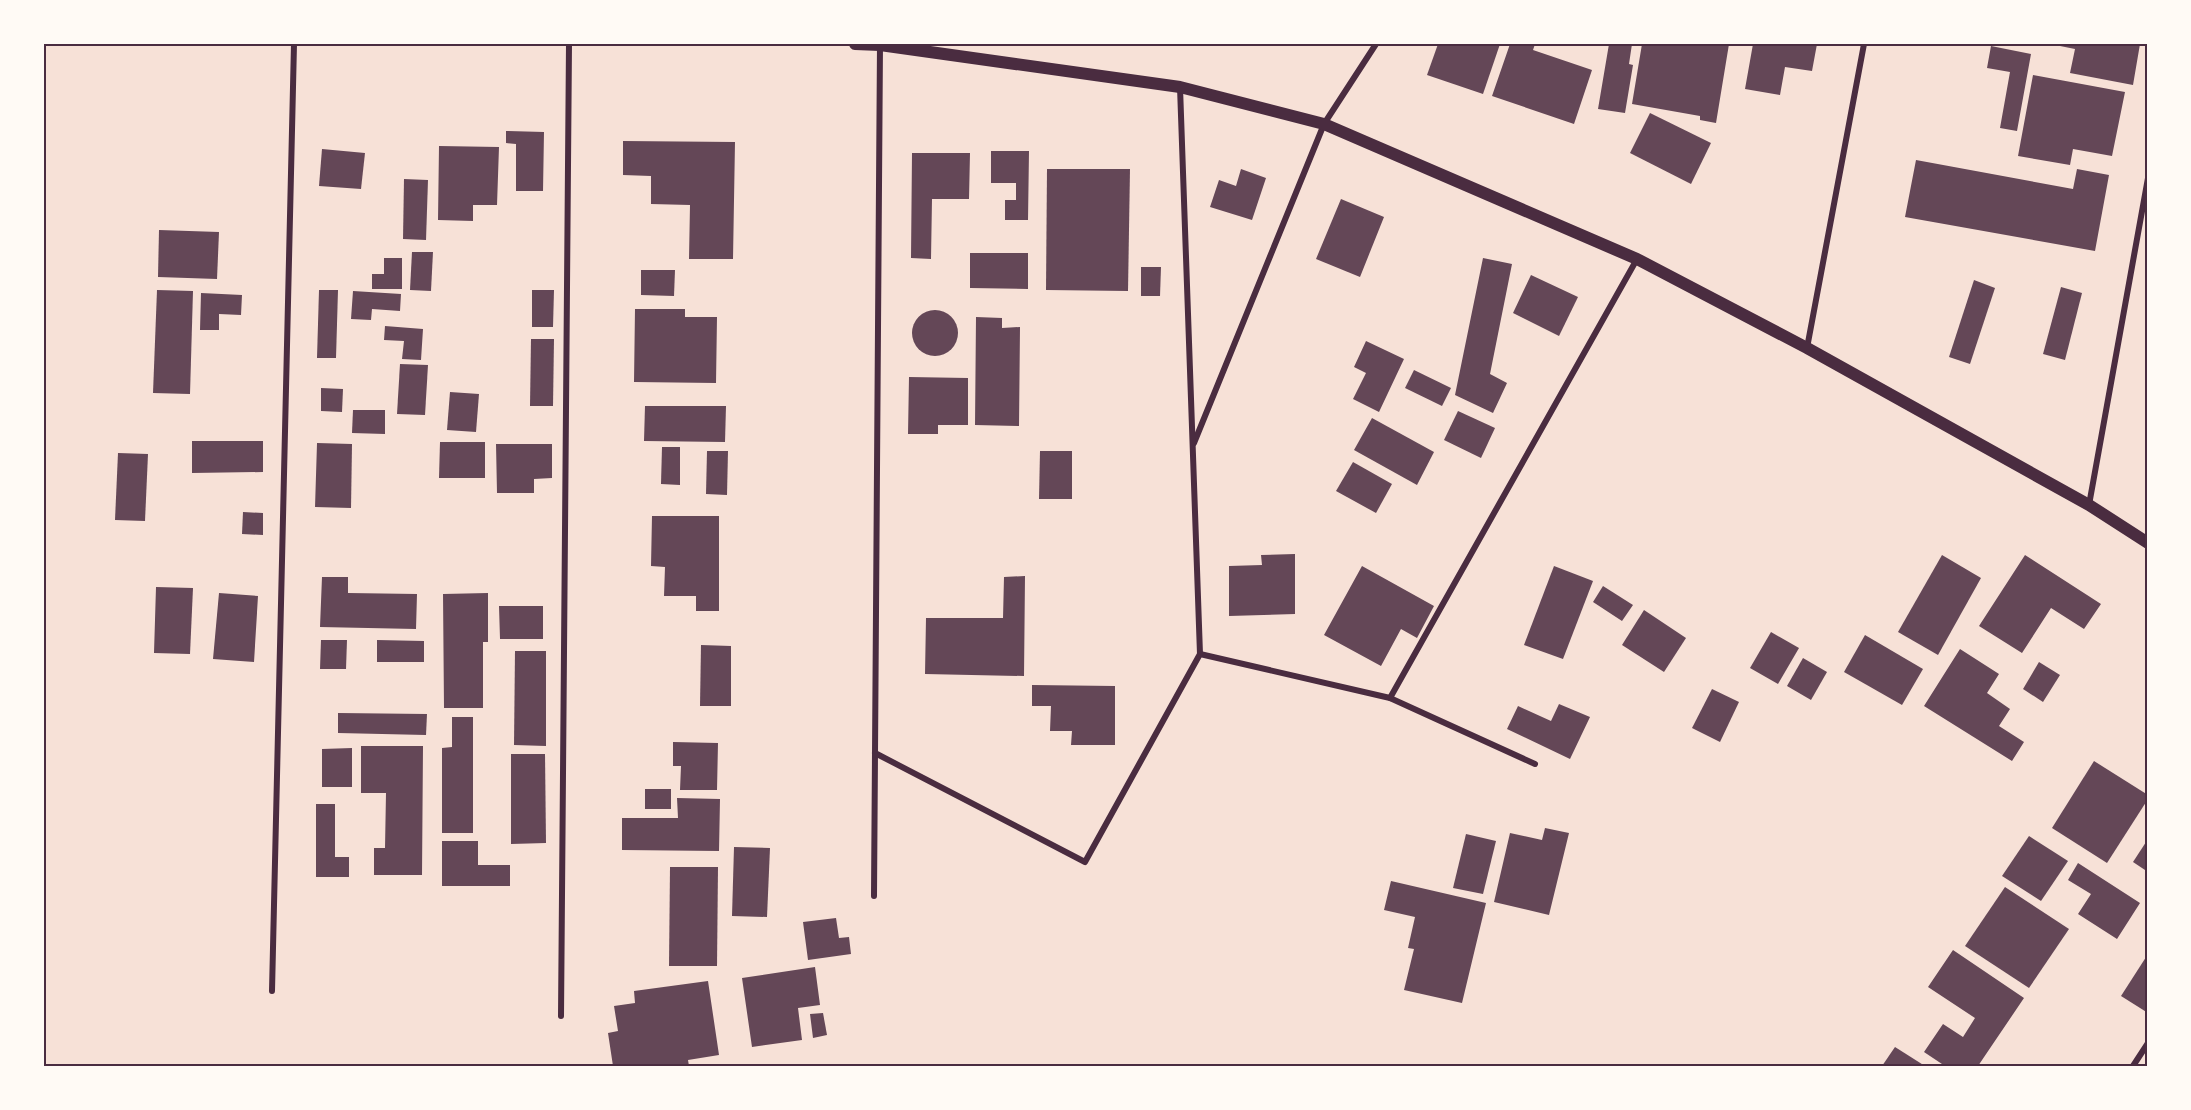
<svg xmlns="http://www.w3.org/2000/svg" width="2191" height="1110" font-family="'Sofia Sans Condensed',sans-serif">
  <rect width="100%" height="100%" fill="#f7e1d7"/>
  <!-- building -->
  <g fill="#644757">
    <polygon points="1438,44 1500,44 1483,94 1427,75"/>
    <polygon points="1510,44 1535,44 1533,50 1592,70 1574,124 1492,96"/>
    <polygon points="1609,44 1632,44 1629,64 1633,65 1625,113 1598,109"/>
    <polygon points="1642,44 1729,44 1716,123 1700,120 1700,116 1632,104"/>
    <polygon points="1753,44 1817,44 1812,71 1785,67 1780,95 1745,89"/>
    <polygon points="2050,44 2140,44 2133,85 2070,73 2075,49"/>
    <polygon points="1991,46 2031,54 2017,131 2000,128 2010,72 1987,68"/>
    <polygon points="2033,75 2125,92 2112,156 2073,149 2070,165 2018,156"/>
    <polygon points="1650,113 1711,143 1691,184 1630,153"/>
    <polygon points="506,131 544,132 543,191 516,191 516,144 506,143"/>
    <polygon points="623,141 735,142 733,259 689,259 690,205 651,204 651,176 623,175"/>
    <polygon points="439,146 499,147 497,205 473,205 473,221 438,220"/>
    <polygon points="322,149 365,153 361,189 319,186"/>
    <polygon points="991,151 1029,151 1028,220 1005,220 1005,200 1016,200 1016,183 991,183"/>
    <polygon points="912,153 970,153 969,199 932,199 931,259 911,258"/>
    <polygon points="1916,160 2073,189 2077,169 2109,175 2095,251 1905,217"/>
    <polygon points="1047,169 1130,169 1128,291 1046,290"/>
    <polygon points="1241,169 1266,178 1252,220 1210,207 1219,180 1236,186"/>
    <polygon points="404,179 428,180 426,240 403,239"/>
    <polygon points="1341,199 1384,217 1360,277 1316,259"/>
    <polygon points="159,230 219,232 217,279 158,277"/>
    <polygon points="412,252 433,252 431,291 410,290"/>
    <polygon points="970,253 1028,253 1028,289 970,288"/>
    <polygon points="384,258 402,258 402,289 372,289 372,274 384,274"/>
    <polygon points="1483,258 1512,264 1490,374 1507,383 1493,413 1455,395"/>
    <polygon points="1141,267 1161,267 1160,296 1141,296"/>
    <polygon points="641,270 675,270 674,296 641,295"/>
    <polygon points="1531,275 1578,297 1559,336 1513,313"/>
    <polygon points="1974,280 1995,288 1970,364 1949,357"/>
    <polygon points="2061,287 2082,293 2065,360 2043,354"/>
    <polygon points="157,290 193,291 190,394 153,393"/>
    <polygon points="319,290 338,290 336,358 317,358"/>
    <polygon points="532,290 554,290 553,327 532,327"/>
    <polygon points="353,291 401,294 400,311 372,309 371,320 351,319"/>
    <polygon points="201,293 242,295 241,315 219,314 219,330 200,330"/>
    <polygon points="635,309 685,309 685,317 717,317 716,383 634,382"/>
    <circle cx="935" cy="333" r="23"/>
    <polygon points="976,317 1002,318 1002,328 1020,327 1019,426 975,425"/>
    <polygon points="385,326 423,329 421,360 402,359 404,341 384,340"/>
    <polygon points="531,339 554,339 553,406 530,406"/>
    <polygon points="1366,341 1404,359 1379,412 1353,399 1366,373 1354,367"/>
    <polygon points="400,364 428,365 425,415 397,414"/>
    <polygon points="1414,370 1451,388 1442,406 1405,388"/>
    <polygon points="909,377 968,378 968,425 938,425 938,434 908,434"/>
    <polygon points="321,388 343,389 342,412 321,411"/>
    <polygon points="450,392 479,394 476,432 447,430"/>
    <polygon points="645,406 726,406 725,442 644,441"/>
    <polygon points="353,410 385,410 385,434 352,433"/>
    <polygon points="1458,411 1495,428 1481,458 1444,440"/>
    <polygon points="1372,418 1434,452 1417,485 1354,450"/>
    <polygon points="192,441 263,441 263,472 192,473"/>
    <polygon points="440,442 485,442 485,478 439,478"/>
    <polygon points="317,443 352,444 351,508 315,507"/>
    <polygon points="496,444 552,444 552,478 534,479 534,493 497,493"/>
    <polygon points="662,447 680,447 680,485 661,484"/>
    <polygon points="707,451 728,451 727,495 706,494"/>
    <polygon points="1040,451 1072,451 1072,499 1039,499"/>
    <polygon points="118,453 148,454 145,521 115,520"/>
    <polygon points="1353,462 1392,484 1376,513 1336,491"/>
    <polygon points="243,512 263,513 263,535 242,534"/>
    <polygon points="652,516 719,516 719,611 696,611 696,596 664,596 665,567 651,566"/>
    <polygon points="1295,554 1295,614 1229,616 1229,566 1262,565 1261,555"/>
    <polygon points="1942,555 1981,578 1938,655 1898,632"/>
    <polygon points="2025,555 2101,604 2084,629 2051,608 2022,653 1979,626"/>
    <polygon points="1362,566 1434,606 1417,638 1401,629 1381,666 1324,635"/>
    <polygon points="1554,566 1593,581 1563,659 1524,645"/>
    <polygon points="1025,576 1024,676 925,674 926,618 1003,618 1004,577"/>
    <polygon points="322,577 348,577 348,593 417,594 416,629 320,627"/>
    <polygon points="1603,586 1633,605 1622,621 1593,602"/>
    <polygon points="156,587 193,588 190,654 154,653"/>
    <polygon points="219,593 258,596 254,662 213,659"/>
    <polygon points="488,593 488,642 483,642 483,708 444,708 443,594"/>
    <polygon points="499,606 543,606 543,639 500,639"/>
    <polygon points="1644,610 1686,638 1664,672 1622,645"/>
    <polygon points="1771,632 1799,648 1778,684 1750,668"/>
    <polygon points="1865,635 1923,669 1902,705 1844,672"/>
    <polygon points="321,640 347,640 346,669 320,669"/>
    <polygon points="377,640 424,641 424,662 377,662"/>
    <polygon points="701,645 731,646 731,706 700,706"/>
    <polygon points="1960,649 1999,674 1987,693 2010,709 1999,726 2024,742 2012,761 1924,706"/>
    <polygon points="515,651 546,651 546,746 514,745"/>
    <polygon points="1803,658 1827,672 1811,700 1787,686"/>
    <polygon points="2039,662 2060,675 2043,702 2023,689"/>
    <polygon points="1032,685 1115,686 1115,745 1071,745 1072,731 1050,731 1051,706 1032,706"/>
    <polygon points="1712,689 1739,702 1720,742 1692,728"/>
    <polygon points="1559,704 1590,717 1570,759 1507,729 1518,706 1551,721"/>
    <polygon points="338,713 427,714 426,735 338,733"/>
    <polygon points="452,717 473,717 473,833 442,833 442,748 452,747"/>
    <polygon points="673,742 718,743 717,790 680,790 681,766 673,766"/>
    <polygon points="361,746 423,746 422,875 374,875 374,848 385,848 386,793 361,793"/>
    <polygon points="352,748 352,787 322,787 322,749"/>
    <polygon points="511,754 545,754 546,843 511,844"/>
    <polygon points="2094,761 2148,795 2148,799 2107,863 2052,828"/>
    <rect x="645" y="789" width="26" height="20"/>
    <polygon points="677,798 720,799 719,851 622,850 622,818 678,818"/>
    <polygon points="316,804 335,804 335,857 349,857 349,877 316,877"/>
    <polygon points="1545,828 1569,833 1549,915 1494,902 1510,833 1542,840"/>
    <polygon points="1466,834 1496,841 1483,894 1453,888"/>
    <polygon points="2029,836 2068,861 2041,901 2002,876"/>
    <polygon points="2148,839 2148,872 2133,862"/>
    <polygon points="442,841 478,841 478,865 510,865 510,886 442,886"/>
    <polygon points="734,847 770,848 767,917 732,916"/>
    <polygon points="2078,863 2140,903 2117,939 2078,914 2091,894 2068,880"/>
    <polygon points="670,867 718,867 717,966 669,966"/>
    <polygon points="1391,881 1486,903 1462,1003 1404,990 1414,949 1408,948 1415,917 1384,910"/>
    <polygon points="2005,887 2069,929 2029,988 1965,946"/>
    <polygon points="836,918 839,938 849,937 851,954 808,960 803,922"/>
    <polygon points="1953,950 2024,998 1978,1066 1945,1066 1924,1052 1943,1024 1963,1037 1975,1018 1928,987"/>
    <polygon points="2148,954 2148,1013 2121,996"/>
    <polygon points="815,967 820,1005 798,1008 802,1040 752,1047 742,978"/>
    <polygon points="708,981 719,1055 688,1060 689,1066 613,1066 608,1033 618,1031 614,1006 635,1003 634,991"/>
    <polygon points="823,1013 827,1035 813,1038 810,1014"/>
    <polygon points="1895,1047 1925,1066 1882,1066"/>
  </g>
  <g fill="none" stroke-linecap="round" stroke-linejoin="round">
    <!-- minor -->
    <g stroke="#4a2c40" stroke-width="6">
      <polyline points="1807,348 1864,44"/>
      <polyline points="1194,443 1324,124 1376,44"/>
      <polyline points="2089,505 2148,178"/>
      <polyline points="1200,654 1390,698 1535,764"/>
      <polyline points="1390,698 1637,259"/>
      <polyline points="875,753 1085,862 1200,654 1180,87"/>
      <polyline points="874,896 880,44"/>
      <polyline points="272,991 294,44"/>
      <polyline points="561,1016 569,44"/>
      <polyline points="2133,1066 2148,1043"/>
    </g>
    <!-- secondary -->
    <polyline stroke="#4a2c40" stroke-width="12" points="855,44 880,45 1180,87 1324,124 1637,259 1807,348 2089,505 2148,543"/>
  </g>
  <!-- border -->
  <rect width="2191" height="1110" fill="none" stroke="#fffaf5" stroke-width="90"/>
  <rect x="45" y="45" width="2101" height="1020" fill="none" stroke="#4a2c40" stroke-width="2"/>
</svg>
